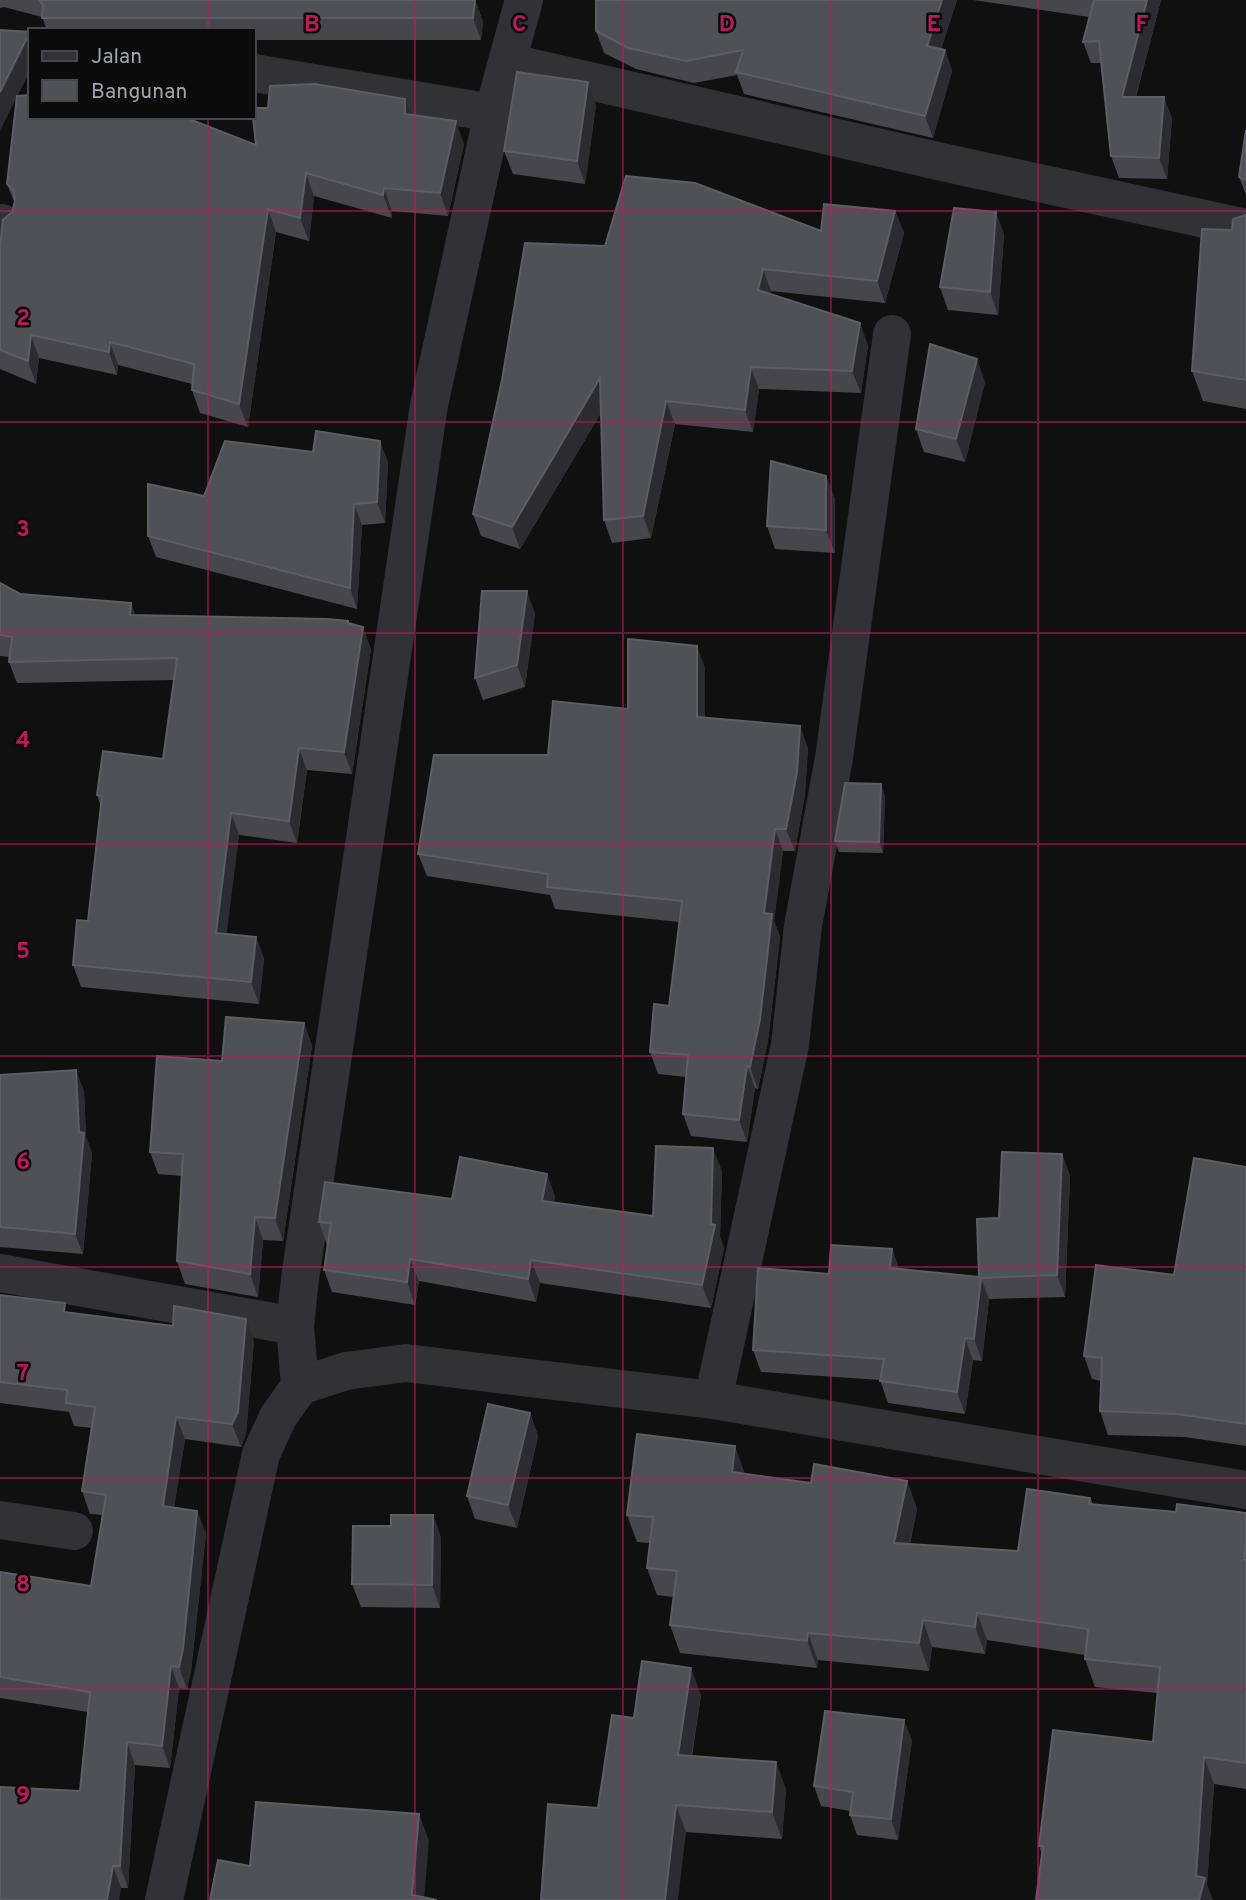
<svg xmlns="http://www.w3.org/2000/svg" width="1246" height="1900" font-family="Overpass,sans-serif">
  <rect width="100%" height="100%" fill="#101011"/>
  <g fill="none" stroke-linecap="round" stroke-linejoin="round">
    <!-- street -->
    <g stroke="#313136" stroke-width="38">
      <polyline points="507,62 942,162 1246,228"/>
      <polyline points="254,73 493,113"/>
      <polyline points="0,223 2,223"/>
      <polyline points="0,1273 295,1326"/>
      <polyline points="300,1386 295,1326 300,1279 429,405 493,113 524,0"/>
      <polyline points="713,1400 790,1045 803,926 834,758 892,334"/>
      <polyline points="0,1520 74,1531"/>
      <polyline points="164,1900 261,1454 278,1417 300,1386 346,1371 406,1363 713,1400 1246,1490"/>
    </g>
  </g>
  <!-- wall -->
  <g fill="#46464c">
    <polygon points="0,0 475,0 483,22 481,40 254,40 254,30 47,30 42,17 4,7 0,8"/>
    <polygon points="596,0 957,0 941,49 945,50 952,71 933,138 744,94 737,75 694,83 636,69 604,53 596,31"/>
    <polygon points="973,0 1161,0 1136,97 1172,118 1167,179 1119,178 1111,156 1101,63 1091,63 1083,42 1089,17"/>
    <polygon points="30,32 30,71 17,96 256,145 411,115 464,144 448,216 392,211 392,218 314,196 309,241 276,232 248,427 200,413 192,390 192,384 118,365 117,375 39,358 36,384 0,369 0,246 15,204 7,184 17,96 0,130"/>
    <polygon points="596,105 585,184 513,174 504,151"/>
    <polygon points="1246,130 1246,195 1239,177"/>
    <polygon points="895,211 904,233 885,303 771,291 770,294 868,345 861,393 759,389 753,432 675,424 651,538 612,543 604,520 601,413 520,549 481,536 473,514 605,246 821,231"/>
    <polygon points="996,212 1004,235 998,315 948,310 940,287"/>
    <polygon points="1246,215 1246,409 1203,401 1192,371 1232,230"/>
    <polygon points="985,382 965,462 924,452 916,429"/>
    <polygon points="388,462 385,523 362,525 357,609 156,557 148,536 204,496"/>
    <polygon points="826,476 835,499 835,553 775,549 767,526"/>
    <polygon points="0,583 20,594 135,615 348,621 349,624 371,649 352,774 307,770 297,843 239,835 226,934 256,937 264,959 259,1004 81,987 73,965 88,921 101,807 97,795 163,759 174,680 17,683 9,662 10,657 0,656"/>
    <polygon points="535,613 525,687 483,700 475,678"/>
    <polygon points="705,668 705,717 808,748 805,794 795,851 783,851 774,921 780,937 768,1041 758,1089 755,1088 747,1142 691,1136 683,1114 686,1077 658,1074 650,1052 669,1006 679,922 555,909 550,895 427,876 418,854 548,755 628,709"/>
    <polygon points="885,796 883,853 839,852 835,841"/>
    <polygon points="304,1023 312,1046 283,1241 263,1240 258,1297 185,1284 177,1261 182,1176 158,1174 150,1152 222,1061"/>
    <polygon points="0,1075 84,1091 86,1137 92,1153 83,1254 0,1247"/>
    <polygon points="1062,1154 1070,1176 1065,1297 989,1299 982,1361 973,1360 965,1414 888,1403 880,1380 761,1372 753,1350 829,1274 892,1249 899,1269 979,1277 999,1218"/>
    <polygon points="1246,1167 1246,1446 1185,1437 1108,1435 1100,1411 1101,1381 1092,1379 1084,1356 1174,1275"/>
    <polygon points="722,1171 720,1237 724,1248 711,1308 540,1283 536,1302 419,1281 415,1305 332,1292 324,1270 327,1245 319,1222 452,1199 555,1196 554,1202 653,1216"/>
    <polygon points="0,1295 68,1313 254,1341 246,1434 241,1447 185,1439 174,1507 206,1533 191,1671 187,1689 179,1688 170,1768 135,1765 128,1888 121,1888 80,1791 88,1712 0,1698 0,1572 91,1586 103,1515 90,1514 82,1491 92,1428 74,1426 69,1412 0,1403"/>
    <polygon points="530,1413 538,1436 517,1528 475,1519 467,1496"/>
    <polygon points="745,1474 811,1483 907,1481 917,1509 910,1544 1018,1551 1090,1498 1093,1504 1176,1512 1246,1513 1246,1789 1214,1784 1207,1884 1042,1854 1039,1846 1153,1742 1157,1693 1095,1687 1085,1659 1085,1655 987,1640 985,1654 932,1647 929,1671 818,1660 817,1668 680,1653 670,1625 674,1597 657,1595 647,1568 650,1543 637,1542 627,1515"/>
    <polygon points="433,1515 441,1538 440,1608 361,1607 352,1584 391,1526"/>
    <polygon points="701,1695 692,1756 786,1789 782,1839 686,1832 598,1808 634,1718"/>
    <polygon points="912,1740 898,1840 857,1835 850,1815 850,1811 821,1806 814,1786"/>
  </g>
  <!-- shaded-wall -->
  <g fill="#2c2c30">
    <polygon points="475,0 483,22 481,40 473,18"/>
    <polygon points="942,0 957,0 935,68 927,46"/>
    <polygon points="1147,0 1161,0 1130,118 1122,97"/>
    <polygon points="30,33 30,71 0,130 0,92"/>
    <polygon points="945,50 952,71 933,138 925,116"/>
    <polygon points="588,82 596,105 585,184 577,161"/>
    <polygon points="1164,97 1172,118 1167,179 1159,158"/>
    <polygon points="405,99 414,122 405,114"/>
    <polygon points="456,121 464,144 448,216 440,193"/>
    <polygon points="306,173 314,196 309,241 300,218"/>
    <polygon points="384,188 392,211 392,218 383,195"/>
    <polygon points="268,209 276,232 248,427 239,404"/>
    <polygon points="895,211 904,233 885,303 877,281"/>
    <polygon points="996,212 1004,235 998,315 990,292"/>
    <polygon points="763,269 771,291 766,313 758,290"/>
    <polygon points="860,323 868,345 861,393 852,371"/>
    <polygon points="31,335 39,358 36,384 28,361"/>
    <polygon points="110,342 118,365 117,375 109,352"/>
    <polygon points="977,359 985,382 965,462 956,439"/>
    <polygon points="751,367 759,389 753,432 745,410"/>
    <polygon points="600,378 608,401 520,549 512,527"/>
    <polygon points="666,401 675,424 651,538 643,516"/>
    <polygon points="380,441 388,462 385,523 377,502"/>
    <polygon points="826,476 835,499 835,553 826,530"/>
    <polygon points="354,504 362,525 357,609 350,588"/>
    <polygon points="527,591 535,613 525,687 517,665"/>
    <polygon points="131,603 139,625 130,615"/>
    <polygon points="363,627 371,649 352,774 344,752"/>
    <polygon points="697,646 705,668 705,739 697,717"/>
    <polygon points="800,726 808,748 805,794 795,851 786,829"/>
    <polygon points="299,748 307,770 297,843 289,821"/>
    <polygon points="881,784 885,796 883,853 879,842"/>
    <polygon points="231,813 239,835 224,955 216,933"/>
    <polygon points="775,829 783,851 774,921 780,937 768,1041 758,1089 750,1067 764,913"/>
    <polygon points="256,937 264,959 259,1004 251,982"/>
    <polygon points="304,1023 312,1046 283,1241 275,1218"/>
    <polygon points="747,1066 755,1088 747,1142 739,1120"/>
    <polygon points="76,1070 84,1091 86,1137 92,1153 83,1254 75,1234 79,1132"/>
    <polygon points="713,1148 722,1171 720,1237 724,1248 711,1308 702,1285 711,1224"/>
    <polygon points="1062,1154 1070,1176 1065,1297 1057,1275"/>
    <polygon points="547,1174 555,1196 550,1223 542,1201"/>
    <polygon points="255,1217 263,1240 258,1297 250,1274"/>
    <polygon points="892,1249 900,1270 890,1268"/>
    <polygon points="410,1259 419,1281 415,1305 407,1282"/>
    <polygon points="531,1260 540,1283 536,1302 528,1279"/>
    <polygon points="981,1278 989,1299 982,1361 974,1339"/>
    <polygon points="246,1319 254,1341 246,1434 241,1447 232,1424"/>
    <polygon points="965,1338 973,1360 965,1414 957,1392"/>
    <polygon points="530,1413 538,1436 517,1528 508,1505"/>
    <polygon points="176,1417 185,1439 171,1528 163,1506"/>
    <polygon points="735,1446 745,1474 732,1472"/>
    <polygon points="907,1481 917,1509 904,1570 894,1543"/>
    <polygon points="197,1511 206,1533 191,1671 187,1689 179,1667"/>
    <polygon points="433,1515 441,1538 440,1608 432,1585"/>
    <polygon points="977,1613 987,1640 985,1654 975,1627"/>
    <polygon points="923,1620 932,1647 929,1671 919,1643"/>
    <polygon points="808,1633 818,1660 817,1668 807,1641"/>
    <polygon points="171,1666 179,1688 170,1768 162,1746"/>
    <polygon points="691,1668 701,1695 687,1782 678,1755"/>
    <polygon points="904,1720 912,1740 898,1840 891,1819"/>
    <polygon points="127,1742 135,1765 128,1888 120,1866"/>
    <polygon points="1204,1757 1214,1784 1207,1884 1213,1900 1199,1900 1196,1876"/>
    <polygon points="776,1762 786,1789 782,1839 772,1812"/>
    <polygon points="676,1805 686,1832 678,1900 665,1900"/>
    <polygon points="419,1814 429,1841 424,1900 412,1895"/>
    <polygon points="113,1866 121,1888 119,1900 107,1900"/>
  </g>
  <!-- building -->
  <g fill="#505057" stroke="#5d5d65" stroke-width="2">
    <polygon points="39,0 475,0 473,18 42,18 43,5"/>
    <polygon points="596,0 942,0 927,46 945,50 925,116 736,72 743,50 686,61 628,48 596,31"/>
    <polygon points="1094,0 1147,0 1122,97 1164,97 1159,158 1111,156 1099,41 1083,42"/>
    <polygon points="0,30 30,32 0,92"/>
    <polygon points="517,72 588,82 577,161 504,151"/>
    <polygon points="315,84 405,99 405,114 456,121 440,193 384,188 383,195 306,173 300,218 268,209 239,404 192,390 194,364 110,342 109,352 31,335 28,361 0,350 0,246 3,220 12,212 15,201 13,190 7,184 17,96 30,95 30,117 184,117 256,145 253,117 254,108 268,108 270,86"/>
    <polygon points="1246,130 1246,180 1239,177"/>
    <polygon points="626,176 695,183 821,231 824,204 895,211 877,281 763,269 758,290 860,323 852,371 751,367 745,410 666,401 643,516 604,520 600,378 512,527 473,514 502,380 525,243 605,246"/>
    <polygon points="954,208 996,212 990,292 940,287"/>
    <polygon points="1246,215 1246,380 1192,371 1202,229 1232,230 1233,219"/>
    <polygon points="930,344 977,359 956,439 916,429"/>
    <polygon points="316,431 380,441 377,502 354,504 350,588 148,536 148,484 204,496 225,441 313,452"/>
    <polygon points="771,461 826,476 826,530 767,526"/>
    <polygon points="0,583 20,594 131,603 130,615 327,619 348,621 348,623 363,627 344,752 299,748 289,821 231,813 216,933 256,937 251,982 73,965 77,920 88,921 102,796 97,795 103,751 163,759 177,658 9,662 12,637 0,635"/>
    <polygon points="482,591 527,591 517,665 475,678"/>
    <polygon points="628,639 697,646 697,717 800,726 797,772 786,829 775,829 764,913 772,914 760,1019 750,1067 747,1066 739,1120 683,1114 688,1055 650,1052 654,1004 669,1006 682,901 547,887 548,874 418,854 434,755 548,755 553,701 628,709"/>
    <polygon points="845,783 881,784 879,842 835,841"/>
    <polygon points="226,1017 304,1023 275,1218 255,1217 250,1274 177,1261 183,1154 150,1152 157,1056 222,1061"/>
    <polygon points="76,1070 79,1132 84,1133 75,1234 0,1227 0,1075"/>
    <polygon points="656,1146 713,1148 711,1224 715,1225 702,1285 531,1260 528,1279 410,1259 407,1282 324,1270 331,1223 319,1222 325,1182 452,1199 460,1157 547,1174 542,1201 653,1216"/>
    <polygon points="1002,1152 1062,1154 1057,1275 981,1278 974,1339 965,1338 957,1392 880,1381 884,1359 753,1350 758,1268 829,1274 831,1245 892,1249 890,1268 979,1277 977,1219 999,1218"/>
    <polygon points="1194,1158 1246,1167 1246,1424 1177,1414 1100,1411 1102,1358 1084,1356 1096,1265 1174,1275"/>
    <polygon points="0,1295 65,1303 64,1312 173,1326 174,1306 246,1319 238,1412 232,1424 176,1417 163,1506 197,1511 183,1649 179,1667 171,1666 162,1746 127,1742 120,1866 113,1866 107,1900 0,1900 0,1787 80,1791 90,1692 0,1677 0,1572 91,1586 106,1495 82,1491 95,1407 66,1403 67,1390 0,1382"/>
    <polygon points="488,1404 530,1413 508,1505 467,1496"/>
    <polygon points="637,1434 735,1446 732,1472 811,1483 814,1464 907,1481 894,1543 1018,1551 1027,1489 1090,1498 1089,1504 1176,1512 1177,1504 1246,1513 1246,1541 1244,1560 1246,1560 1246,1763 1204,1757 1196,1876 1205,1878 1199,1900 1036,1900 1043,1846 1039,1846 1053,1730 1153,1742 1160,1667 1085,1659 1088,1629 977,1613 975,1627 923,1620 919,1643 808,1633 807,1641 670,1625 677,1571 647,1568 653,1517 627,1515"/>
    <polygon points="391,1515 433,1515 432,1585 352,1584 353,1526 391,1526"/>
    <polygon points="642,1661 691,1668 678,1755 776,1762 772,1812 676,1805 665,1900 541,1900 548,1804 598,1808 612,1715 634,1718"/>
    <polygon points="825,1711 904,1720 891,1819 850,1815 853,1792 814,1786"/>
    <polygon points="256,1802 419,1814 412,1895 437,1900 210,1900 218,1860 250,1866"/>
  </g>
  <!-- grid -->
  <path fill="none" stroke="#c2185b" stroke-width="2" stroke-opacity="0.55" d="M208,0V30M415,0V1900M623,0V1900M831,0V1900M1038,0V1900M208,117V1900M0,211H1246M0,422H1246M0,633H1246M0,844H1246M0,1056H1246M0,1267H1246M0,1478H1246M0,1689H1246"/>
  <g font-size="23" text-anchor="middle" font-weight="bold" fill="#c2185b" stroke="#0b0b0c" stroke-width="5" stroke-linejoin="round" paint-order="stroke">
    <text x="312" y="31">B</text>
    <text x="519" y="31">C</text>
    <text x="727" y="31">D</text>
    <text x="934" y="31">E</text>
    <text x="1142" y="31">F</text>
    <text x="23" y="325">2</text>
    <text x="23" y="536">3</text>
    <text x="23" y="747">4</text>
    <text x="23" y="958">5</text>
    <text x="23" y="1169">6</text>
    <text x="23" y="1380">7</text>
    <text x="23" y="1591">8</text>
    <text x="23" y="1802">9</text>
  </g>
  <!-- legend -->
  <rect x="28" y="28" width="228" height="91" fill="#0b0b0c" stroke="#47484e" stroke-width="2"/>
  <rect x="42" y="51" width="35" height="10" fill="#313136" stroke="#47484e" stroke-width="2"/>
  <text x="91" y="63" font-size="21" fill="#a2a4b1">Jalan</text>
  <rect x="42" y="80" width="35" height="21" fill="#505057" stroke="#47484e" stroke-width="2"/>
  <text x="91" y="98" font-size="21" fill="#a2a4b1">Bangunan</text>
</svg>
